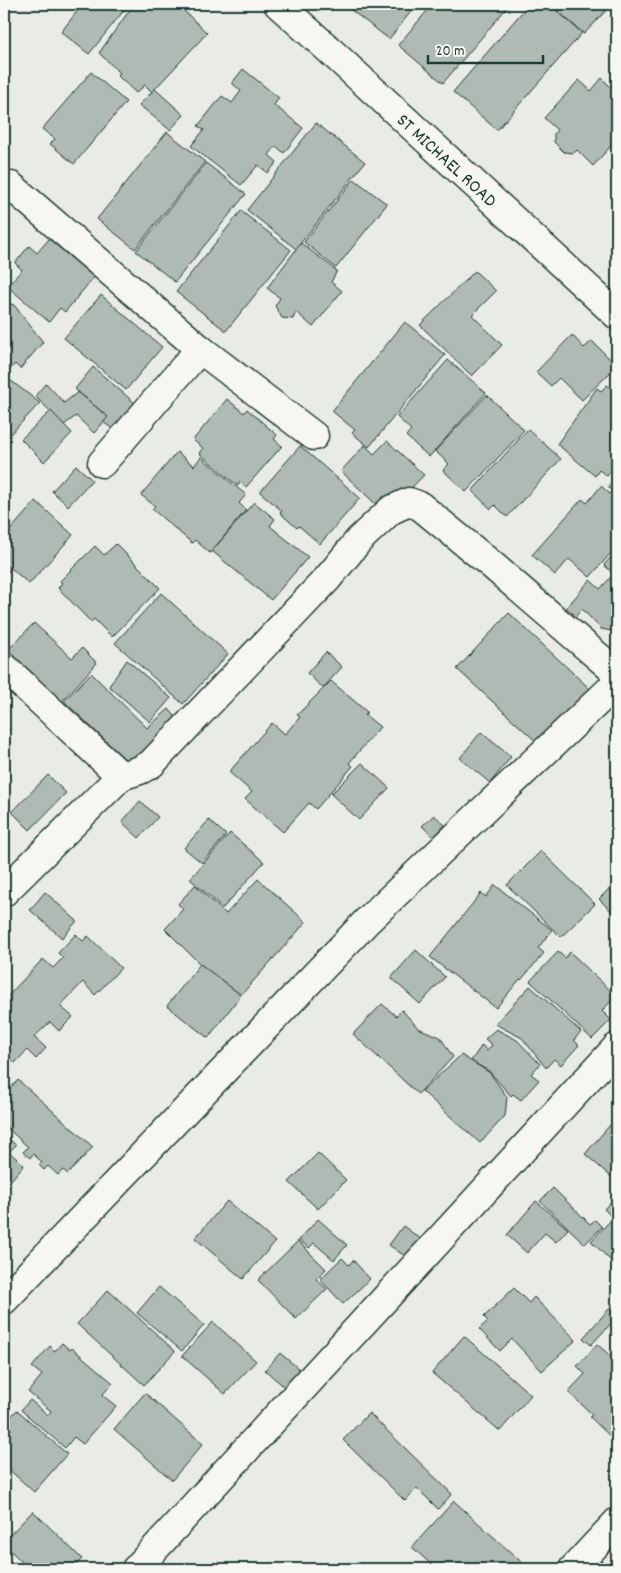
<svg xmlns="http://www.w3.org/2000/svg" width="621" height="1573" font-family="Dekko,sans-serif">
  <rect width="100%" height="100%" fill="#e9ebe7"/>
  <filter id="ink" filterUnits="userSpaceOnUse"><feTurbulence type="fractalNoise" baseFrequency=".02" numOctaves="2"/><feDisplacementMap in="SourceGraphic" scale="10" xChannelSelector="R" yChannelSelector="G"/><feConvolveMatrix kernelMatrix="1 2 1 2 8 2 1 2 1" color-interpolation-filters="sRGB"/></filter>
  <g filter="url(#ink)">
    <!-- building -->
    <g fill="#b0bab5" stroke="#1f3d34">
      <polygon points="83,4 129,4 89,54 61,32"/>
      <polygon points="134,4 177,4 207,33 152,92 145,85 136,93 118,76 120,73 99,53"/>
      <polygon points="343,4 417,4 389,39"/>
      <polygon points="433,4 510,4 443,83 398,45"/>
      <polygon points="529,4 549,4 582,33 497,130 453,92"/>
      <polygon points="550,4 612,4 584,34"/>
      <polygon points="243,69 279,98 274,105 303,128 284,153 276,146 269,155 277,162 268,173 258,165 241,185 191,146 204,130 198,126 222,96 232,103 241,91 232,83"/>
      <polygon points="91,72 126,102 74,164 50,144 55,139 42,129"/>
      <polygon points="602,78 617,94 617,139 593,166 577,150 574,153 564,152 554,142 554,134 557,130 544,118 579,80 591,91"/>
      <polygon points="155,89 184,115 170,130 139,105"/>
      <polygon points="316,123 365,162 296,249 247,210"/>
      <polygon points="167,132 205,162 135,249 97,219"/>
      <polygon points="206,163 246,194 175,282 136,251"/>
      <polygon points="354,179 387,204 336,268 304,242"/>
      <polygon points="241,211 291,250 226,331 176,292"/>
      <polygon points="49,239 94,277 65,312 60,308 49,322 7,286 22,270 15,263 29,246 37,253"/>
      <polygon points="301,243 337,271 331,282 342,291 313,327 296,312 293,319 282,318 275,306 280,298 267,288"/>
      <polygon points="475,271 496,291 472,315 502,345 472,376 420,325"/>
      <polygon points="101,295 162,347 126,390 64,338"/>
      <polygon points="4,302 14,305 43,342 20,369 15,364 4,376"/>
      <polygon points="405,322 445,355 369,447 352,433 355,430 332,411"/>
      <polygon points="572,335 584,348 592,341 617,366 582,400 559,378 551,386 536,372"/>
      <polygon points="448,360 486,393 429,457 406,436 411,430 397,417"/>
      <polygon points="93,367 136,404 114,430 103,422 108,417 75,389"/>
      <polygon points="10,380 40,403 4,441 4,387"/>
      <polygon points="46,383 64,403 78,392 108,417 94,433 76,416 64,425 35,396"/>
      <polygon points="607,385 617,393 617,463 607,476 599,470 595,476 557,444 597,388 601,391"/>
      <polygon points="487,395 524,430 466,492 443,470 449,464 435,451"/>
      <polygon points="227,399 244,413 247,409 277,435 274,439 282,446 246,487 240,482 238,486 199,453 203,448 193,440"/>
      <polygon points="51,411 72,433 44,462 21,439"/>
      <polygon points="528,429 561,459 507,517 495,505 491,509 472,491"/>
      <polygon points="387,441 424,475 386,514 341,471 365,445 374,454"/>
      <polygon points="300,446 360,498 320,544 299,526 297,528 280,513 282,511 260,492"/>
      <polygon points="177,452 194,466 201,457 246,495 239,503 246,510 210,553 195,540 192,543 152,509 155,506 141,495"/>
      <polygon points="76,465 92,480 68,506 52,491"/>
      <polygon points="617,477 617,495 608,487"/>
      <polygon points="601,486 617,500 614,506 617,508 617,546 590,577 569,559 555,575 532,555 582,499 587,503"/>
      <polygon points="36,501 73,535 29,584 11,568 4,577 4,537"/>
      <polygon points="254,502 275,519 270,526 308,557 271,600 212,551"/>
      <polygon points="116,544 160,588 112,637 94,619 91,622 58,588 62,583 60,581 95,546 104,555"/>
      <polygon points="617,550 617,632 601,629 582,609 576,616 566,608 590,580 600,589 614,574 604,565"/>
      <polygon points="161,593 228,654 183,704 115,643"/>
      <polygon points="509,613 591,690 540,745 457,669"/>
      <polygon points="34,623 72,658 82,648 97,663 62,701 8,650"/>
      <polygon points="326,652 342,667 323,688 307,673"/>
      <polygon points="127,660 171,698 150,722 109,686"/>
      <polygon points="91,673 147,728 169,709 184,727 128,762 64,701"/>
      <polygon points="331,681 367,712 365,715 380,727 349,763 353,766 316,809 309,803 283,832 245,799 252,792 229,772 272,723 285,734 300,717 297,715"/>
      <polygon points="4,724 9,730 4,736"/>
      <polygon points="481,732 511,757 490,783 460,758"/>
      <polygon points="362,763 389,788 359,820 331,794"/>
      <polygon points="48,775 66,793 30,830 12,812"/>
      <polygon points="140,801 158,817 139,838 122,822"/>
      <polygon points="434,815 445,825 434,837 422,826"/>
      <polygon points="209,820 226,835 202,863 184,848"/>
      <polygon points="230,833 264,862 223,908 190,879"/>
      <polygon points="541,851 595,904 561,937 507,885"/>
      <polygon points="258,879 306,922 241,995 200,964 165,929 183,909 178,904 195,885 226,914"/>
      <polygon points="617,881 617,917 599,899"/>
      <polygon points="495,885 552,930 538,948 544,953 521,980 520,979 496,1008 430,957 481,893 486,897"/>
      <polygon points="45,892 77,921 62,938 30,910"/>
      <polygon points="76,934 83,941 88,936 121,968 95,995 83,982 60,1006 73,1017 59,1031 50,1022 34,1037 46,1048 36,1059 27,1050 15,1063 4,1053 4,1000 43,959 53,968 63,958 58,953"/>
      <polygon points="416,950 445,977 420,1004 391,978"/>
      <polygon points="558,952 565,958 570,952 616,996 602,1011 611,1020 592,1039 530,981"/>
      <polygon points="200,964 241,995 208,1038 167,1006"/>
      <polygon points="530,986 581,1032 574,1040 579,1045 561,1065 554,1059 546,1068 522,1038 495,1024"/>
      <polygon points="382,1004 396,1016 402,1010 418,1028 440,1037 453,1057 418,1094 353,1034"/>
      <polygon points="496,1029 517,1040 540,1064 531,1074 539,1080 521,1100 513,1094 511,1096 489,1071 471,1061 482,1045 487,1051 492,1045 485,1039"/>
      <polygon points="461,1055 490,1073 507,1097 505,1116 480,1143 422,1091"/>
      <polygon points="18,1080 93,1147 68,1174 63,1170 58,1175 48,1166 44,1170 39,1165 42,1162 33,1154 30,1158 23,1152 28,1147 4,1125 4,1095"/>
      <polygon points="610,1125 617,1132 617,1182 585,1154"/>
      <polygon points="4,1135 16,1145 9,1152 24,1165 5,1187 4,1186"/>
      <polygon points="318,1153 346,1180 318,1209 289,1182"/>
      <polygon points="553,1188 590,1224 595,1220 602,1227 585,1244 540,1201"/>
      <polygon points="616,1196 617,1196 617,1267 591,1241 613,1218 604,1209"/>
      <polygon points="227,1201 275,1242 243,1279 195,1238"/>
      <polygon points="536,1201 568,1229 556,1242 545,1233 527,1253 507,1235"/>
      <polygon points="318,1219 347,1245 334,1260 314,1243 309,1248 299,1240"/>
      <polygon points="403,1226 425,1242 412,1261 389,1245"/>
      <polygon points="298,1241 326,1269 316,1279 327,1289 296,1319 258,1280"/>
      <polygon points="342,1258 349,1265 353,1260 370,1279 343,1304 320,1279"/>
      <polygon points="159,1287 204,1325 182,1351 137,1313"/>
      <polygon points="514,1288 529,1303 534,1297 576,1340 542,1371 512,1339 500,1351 479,1329 488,1321 484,1317"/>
      <polygon points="108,1290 175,1351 144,1385 77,1324"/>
      <polygon points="617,1300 617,1317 591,1345 583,1338"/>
      <polygon points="213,1322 256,1361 225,1394 182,1356"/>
      <polygon points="464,1336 531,1395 500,1431 432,1373"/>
      <polygon points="62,1343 70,1350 72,1348 113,1383 102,1395 116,1406 83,1444 74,1437 65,1448 21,1410 30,1400 48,1415 51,1411 28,1392 42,1375 32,1367 50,1346 55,1351"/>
      <polygon points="597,1344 616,1361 617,1360 617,1443 590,1417 592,1414 568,1392 585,1374 577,1366"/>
      <polygon points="280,1353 305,1374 289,1391 265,1370"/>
      <polygon points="145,1393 203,1444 172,1480 114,1429"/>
      <polygon points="17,1410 67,1454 34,1492 4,1465 4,1424"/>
      <polygon points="369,1413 452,1494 438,1509 417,1488 405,1501 343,1440"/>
      <polygon points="454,1501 529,1569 436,1569 412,1547"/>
      <polygon points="33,1511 82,1559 72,1569 29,1569 4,1544 4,1541"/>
    </g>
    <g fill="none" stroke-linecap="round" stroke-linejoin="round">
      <defs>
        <g id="minor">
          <path id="s1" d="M278,4L326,47L617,315"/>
          <polyline points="4,186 11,186 200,349 314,436"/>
          <polyline points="102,463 200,349"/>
          <polyline points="4,667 121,776 140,770 151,764 328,578 359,540 391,510 409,502 420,506 492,565 617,673"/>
          <polyline points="4,892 121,776"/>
          <polyline points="4,1300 367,921 617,683"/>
          <polyline points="136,1569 617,1047"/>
          <polyline points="573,1569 617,1522"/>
        </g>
      </defs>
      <!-- minor casing -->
      <use href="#minor" stroke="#1f3d34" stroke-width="31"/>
      <!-- minor -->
      <use href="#minor" stroke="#f6f6f2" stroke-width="28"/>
    </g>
  </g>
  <g text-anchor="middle" stroke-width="4" stroke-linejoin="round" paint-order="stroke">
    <!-- street labels -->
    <g font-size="19" fill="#1f3d34" stroke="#f6f6f2">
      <text dy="7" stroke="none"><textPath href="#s1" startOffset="230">ST MICHAEL ROAD</textPath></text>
    </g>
  </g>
  <!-- margin -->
  <rect width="621" height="1573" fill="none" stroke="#f6f6f2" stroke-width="20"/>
  <rect x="10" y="10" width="601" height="1553" fill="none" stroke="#1f3d34" stroke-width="2" filter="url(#ink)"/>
  <!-- scale -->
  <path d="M428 55v8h115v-8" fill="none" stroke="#1f3d34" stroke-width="2.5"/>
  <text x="436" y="55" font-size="15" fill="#1f3d34" stroke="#f6f6f2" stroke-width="4" paint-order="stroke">20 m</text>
</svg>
